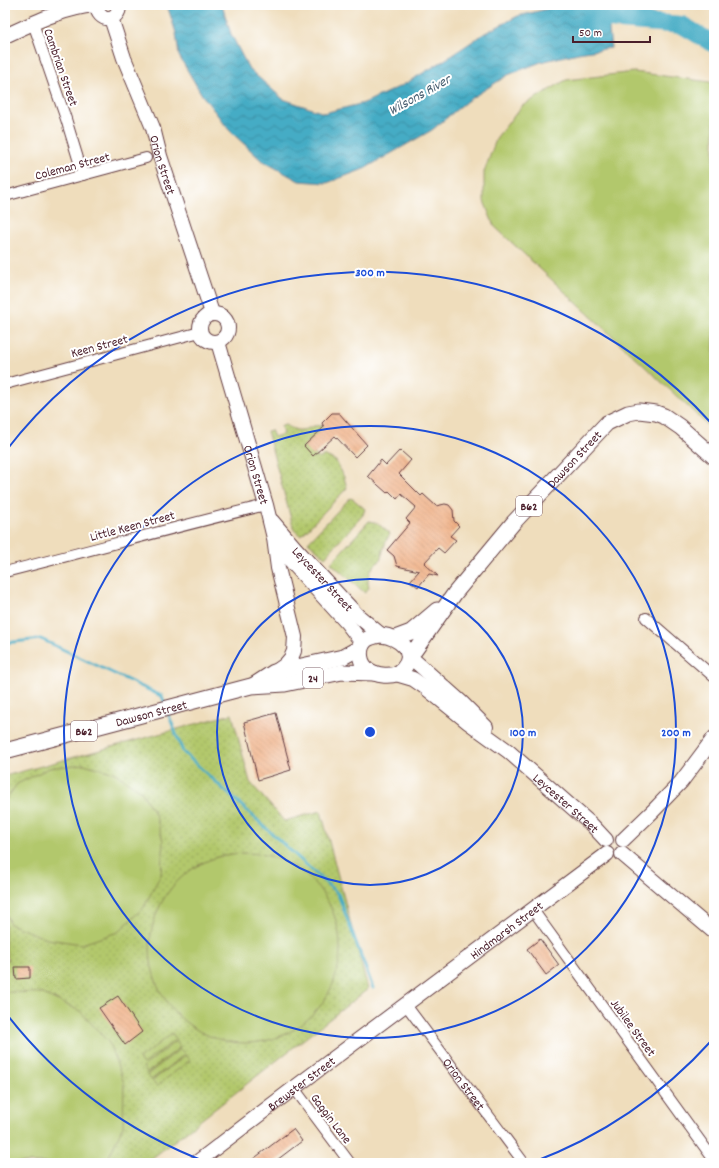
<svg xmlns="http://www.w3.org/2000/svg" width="719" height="1168" font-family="Dekko,sans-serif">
  <defs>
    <pattern id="grass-dots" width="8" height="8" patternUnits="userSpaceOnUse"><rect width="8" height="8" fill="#b2c86c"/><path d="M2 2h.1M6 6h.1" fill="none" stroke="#9bab5e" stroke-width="1.8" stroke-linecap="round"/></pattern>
    <pattern id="water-waves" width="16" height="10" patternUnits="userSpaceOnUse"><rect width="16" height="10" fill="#45acc5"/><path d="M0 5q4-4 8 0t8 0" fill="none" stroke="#3c8ba0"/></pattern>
    <pattern id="building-back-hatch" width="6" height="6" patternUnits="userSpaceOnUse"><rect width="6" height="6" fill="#efae82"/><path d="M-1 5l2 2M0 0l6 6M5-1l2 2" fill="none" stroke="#ce9570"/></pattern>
  </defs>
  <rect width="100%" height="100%" fill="#fff"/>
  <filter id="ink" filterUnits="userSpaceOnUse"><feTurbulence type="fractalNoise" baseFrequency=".025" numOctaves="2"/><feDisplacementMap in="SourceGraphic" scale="8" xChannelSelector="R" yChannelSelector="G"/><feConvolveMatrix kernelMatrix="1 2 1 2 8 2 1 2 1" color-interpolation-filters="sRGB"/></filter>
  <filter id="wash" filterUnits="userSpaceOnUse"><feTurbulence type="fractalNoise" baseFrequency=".012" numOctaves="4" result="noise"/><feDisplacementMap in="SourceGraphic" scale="16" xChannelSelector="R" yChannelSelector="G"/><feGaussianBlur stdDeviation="0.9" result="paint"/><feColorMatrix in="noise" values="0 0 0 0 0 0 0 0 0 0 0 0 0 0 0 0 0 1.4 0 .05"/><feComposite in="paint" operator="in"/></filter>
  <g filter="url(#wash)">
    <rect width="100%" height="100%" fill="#efddbc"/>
    <!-- grass -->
    <g fill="url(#grass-dots)" stroke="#7e744c">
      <path d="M285,425C290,427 296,431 301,430C311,429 313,423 324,427L304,446L313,456L315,454L319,459L324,455L336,461L344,477L347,488L301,536L294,530L267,431L271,430L274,437L283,434L281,426Z"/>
      <polygon points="350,498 353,499 365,509 363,515 325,557 308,542"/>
      <path d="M369,521C377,521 384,529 390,534L386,541L380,561C371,566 366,578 369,588L365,593L331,563Z"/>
      <polygon points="232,714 250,782 284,821 321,811 368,989 146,1163 5,1163 5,960 8,960 5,947 5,776"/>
    </g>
    <!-- pitch -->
    <g fill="#b2c86c" stroke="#7e744c">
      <polygon points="634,72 710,82 714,85 714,431 494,226 484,201 484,172 497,137 522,106 566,80"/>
      <polygon points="84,764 115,773 141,791 156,816 163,841 161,874 144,907 118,932 82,944 47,939 10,924 5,912 5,801 17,784 49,768"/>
      <circle cx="245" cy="948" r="95"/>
      <polygon points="5,992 41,993 80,1011 109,1043 124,1083 123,1126 106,1163 5,1163"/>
      <polygon points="172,1033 176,1039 143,1064 139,1059"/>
      <polygon points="176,1041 180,1047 147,1073 143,1067"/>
      <polygon points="180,1049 185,1054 151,1080 147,1075"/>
      <polygon points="186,1055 190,1060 157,1086 152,1081"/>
    </g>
    <!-- water -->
    <polygon fill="url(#water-waves)" stroke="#486678" points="167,5 222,5 231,34 249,69 283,99 324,113 364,103 403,85 443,61 485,33 518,16 563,5 605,5 608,19 611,48 578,53 541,62 508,75 467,101 432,130 364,169 327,183 299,181 261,160 229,130 202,95 179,56 176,33"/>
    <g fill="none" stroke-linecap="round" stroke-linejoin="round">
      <!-- stream -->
      <g stroke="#45acc5" stroke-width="3">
        <polyline points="5,643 41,639 157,694 162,696 165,704"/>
        <polyline points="168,713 183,752 338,894 373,988"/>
      </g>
      <!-- river -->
      <polyline stroke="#45acc5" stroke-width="18" points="585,23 608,19 682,25 714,44"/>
    </g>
    <g id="blocks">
      <!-- building -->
      <g fill="url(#building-back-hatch)">
        <polygon points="332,413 339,413 367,445 355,457 335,436 313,456 304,446 324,427 322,423"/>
        <polygon points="399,451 400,452 401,451 411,460 399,474 421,496 423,494 436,506 445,504 449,505 453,510 454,521 459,526 450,536 456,540 444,553 438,548 424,563 438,576 429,574 418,587 410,581 419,571 397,566 394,556 387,550 410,523 406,519 416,507 401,494 397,499 389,491 387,493 368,476 381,460 386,465"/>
        <polygon points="276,713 291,770 258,780 244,722"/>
        <polygon points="540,939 559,965 546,975 527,949"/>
        <polygon points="15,967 30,967 30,978 16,979"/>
        <polygon points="118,996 142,1032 125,1045 99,1008"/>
        <polygon points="293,1129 302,1141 273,1163 248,1163"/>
      </g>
    </g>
  </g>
  <g filter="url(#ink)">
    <use href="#blocks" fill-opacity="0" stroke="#633c41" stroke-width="1"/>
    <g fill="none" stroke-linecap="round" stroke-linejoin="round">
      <defs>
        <g id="street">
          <polyline points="33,23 66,119 83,175"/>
          <polyline points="5,196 146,158"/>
          <polyline points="5,384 200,332"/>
          <path d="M5,572C92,550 179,526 266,505"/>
          <polyline points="646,618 714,677"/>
          <polyline points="533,910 714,1160"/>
          <path id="s1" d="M406,1005L524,1163"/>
          <polyline points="294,1088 350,1163"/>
        </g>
        <g id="secondary">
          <path d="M97,5C97,23 120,22 119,5"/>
          <path id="s2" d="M111,18L124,58L153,128L160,156L212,313"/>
          <path d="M5,36C33,23 63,8 95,5"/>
          <circle cx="214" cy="328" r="14"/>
          <path id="s3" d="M218,342L266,505L274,538L278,568L295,637L294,651L291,658L285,665L275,672"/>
          <path id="s4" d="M272,521L296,549L357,615L381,635"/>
          <polyline points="275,540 289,559 347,623 363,644"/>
          <polyline points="409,659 416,662 461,702 486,727"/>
          <path id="s5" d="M396,674L413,679L426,688L468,722L508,751L592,825L606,840"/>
          <polyline points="623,840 653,811 681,782 714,738"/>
          <polyline points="622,854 714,932"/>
          <path id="s6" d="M196,1163L294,1088L607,854"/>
        </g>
        <g id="primary">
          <path d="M381,635C398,637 419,652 403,669C394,679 375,676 366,668C359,661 358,647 366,640C370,637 376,636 381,635Z"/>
          <polyline points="395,638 411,632 437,610"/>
          <path id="s7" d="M408,654L415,650L455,593L514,522L607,423L628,413L639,411L656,413L664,416L680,427L714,457"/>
          <polyline points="254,685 274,672 343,657 361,647"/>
          <path id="s8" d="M5,751L251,686L285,684L342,672L374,673"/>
        </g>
      </defs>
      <!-- street casing -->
      <use href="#street" stroke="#633c41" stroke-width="12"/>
      <!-- secondary casing -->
      <use href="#secondary" stroke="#633c41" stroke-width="16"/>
      <!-- primary casing -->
      <use href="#primary" stroke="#633c41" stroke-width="17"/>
      <!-- street -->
      <use href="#street" stroke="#fff" stroke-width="10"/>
      <!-- secondary -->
      <use href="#secondary" stroke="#fff" stroke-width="14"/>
      <!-- primary -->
      <use href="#primary" stroke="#fff" stroke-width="15"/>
    </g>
  </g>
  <!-- distance rings -->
  <g fill="none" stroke="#1d4ed8" stroke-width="2">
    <circle cx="370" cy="732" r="153"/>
    <circle cx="370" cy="732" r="306"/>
    <path d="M712 1040A460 460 0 0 1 531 1163M209 1163A460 460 0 0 1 5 1012M5 452A460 460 0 0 1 712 424"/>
  </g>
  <g text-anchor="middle" stroke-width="4" stroke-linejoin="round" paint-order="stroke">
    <!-- shield labels -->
    <g fill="#fff" stroke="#80626b" stroke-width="1">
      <rect x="516" y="496" width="26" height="20" rx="3"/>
      <rect x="303" y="668" width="20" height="20" rx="3"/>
      <rect x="71" y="721" width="26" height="20" rx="3"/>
    </g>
    <g font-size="12" font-weight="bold" fill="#4a1f2b">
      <text x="529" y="510">B62</text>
      <text x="313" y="682">24</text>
      <text x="84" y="735">B62</text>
    </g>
    <!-- street labels -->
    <g font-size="13" fill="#4a1f2b" stroke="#fff">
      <text transform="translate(62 67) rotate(71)" y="5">Cambrian Street</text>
      <text transform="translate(72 165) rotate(-15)" y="5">Coleman Street</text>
      <text dy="5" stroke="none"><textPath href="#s2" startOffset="156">Orion Street</textPath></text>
      <text transform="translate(99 345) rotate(-15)" y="5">Keen Street</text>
      <text dy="5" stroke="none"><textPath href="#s7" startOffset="257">Dawson Street</textPath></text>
      <text dy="5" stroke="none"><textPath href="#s3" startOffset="138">Orion Street</textPath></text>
      <text transform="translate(132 525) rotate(-15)" y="5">Little Keen Street</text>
      <text dy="5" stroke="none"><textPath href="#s4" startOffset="77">Leycester Street</textPath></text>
      <text dy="5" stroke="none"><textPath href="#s8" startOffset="151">Dawson Street</textPath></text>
      <text dy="5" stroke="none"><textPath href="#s5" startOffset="215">Leycester Street</textPath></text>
      <text dy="5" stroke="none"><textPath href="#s6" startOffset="388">Hindmarsh Street</textPath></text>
      <text transform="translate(634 1027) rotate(54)" y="5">Jubilee Street</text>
      <text dy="5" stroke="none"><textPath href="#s6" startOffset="132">Brewster Street</textPath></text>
      <text dy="5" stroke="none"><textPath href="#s1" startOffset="98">Orion Street</textPath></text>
      <text transform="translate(332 1118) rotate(53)" y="5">Gaggin Lane</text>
    </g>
    <!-- water labels -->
    <g font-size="14" font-style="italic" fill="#485e70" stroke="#fff">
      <text transform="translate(419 94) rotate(-29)" y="5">Wilsons River</text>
    </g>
  </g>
  <circle cx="370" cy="732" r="6" fill="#1d4ed8" stroke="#fff" stroke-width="2"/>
  <g font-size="12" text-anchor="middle" font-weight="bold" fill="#1d4ed8" stroke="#fff" stroke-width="4" stroke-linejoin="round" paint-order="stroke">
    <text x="370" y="276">300 m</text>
    <text x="523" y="736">100 m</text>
    <text x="676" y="736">200 m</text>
  </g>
  <!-- margin -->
  <rect width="719" height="1168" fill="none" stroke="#fff" stroke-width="20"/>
  <!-- scale -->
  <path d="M573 36v6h77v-6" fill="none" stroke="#4a1f2b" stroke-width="2"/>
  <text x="579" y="36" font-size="12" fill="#4a1f2b" stroke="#ffffff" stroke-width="3" paint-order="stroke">50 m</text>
</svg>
